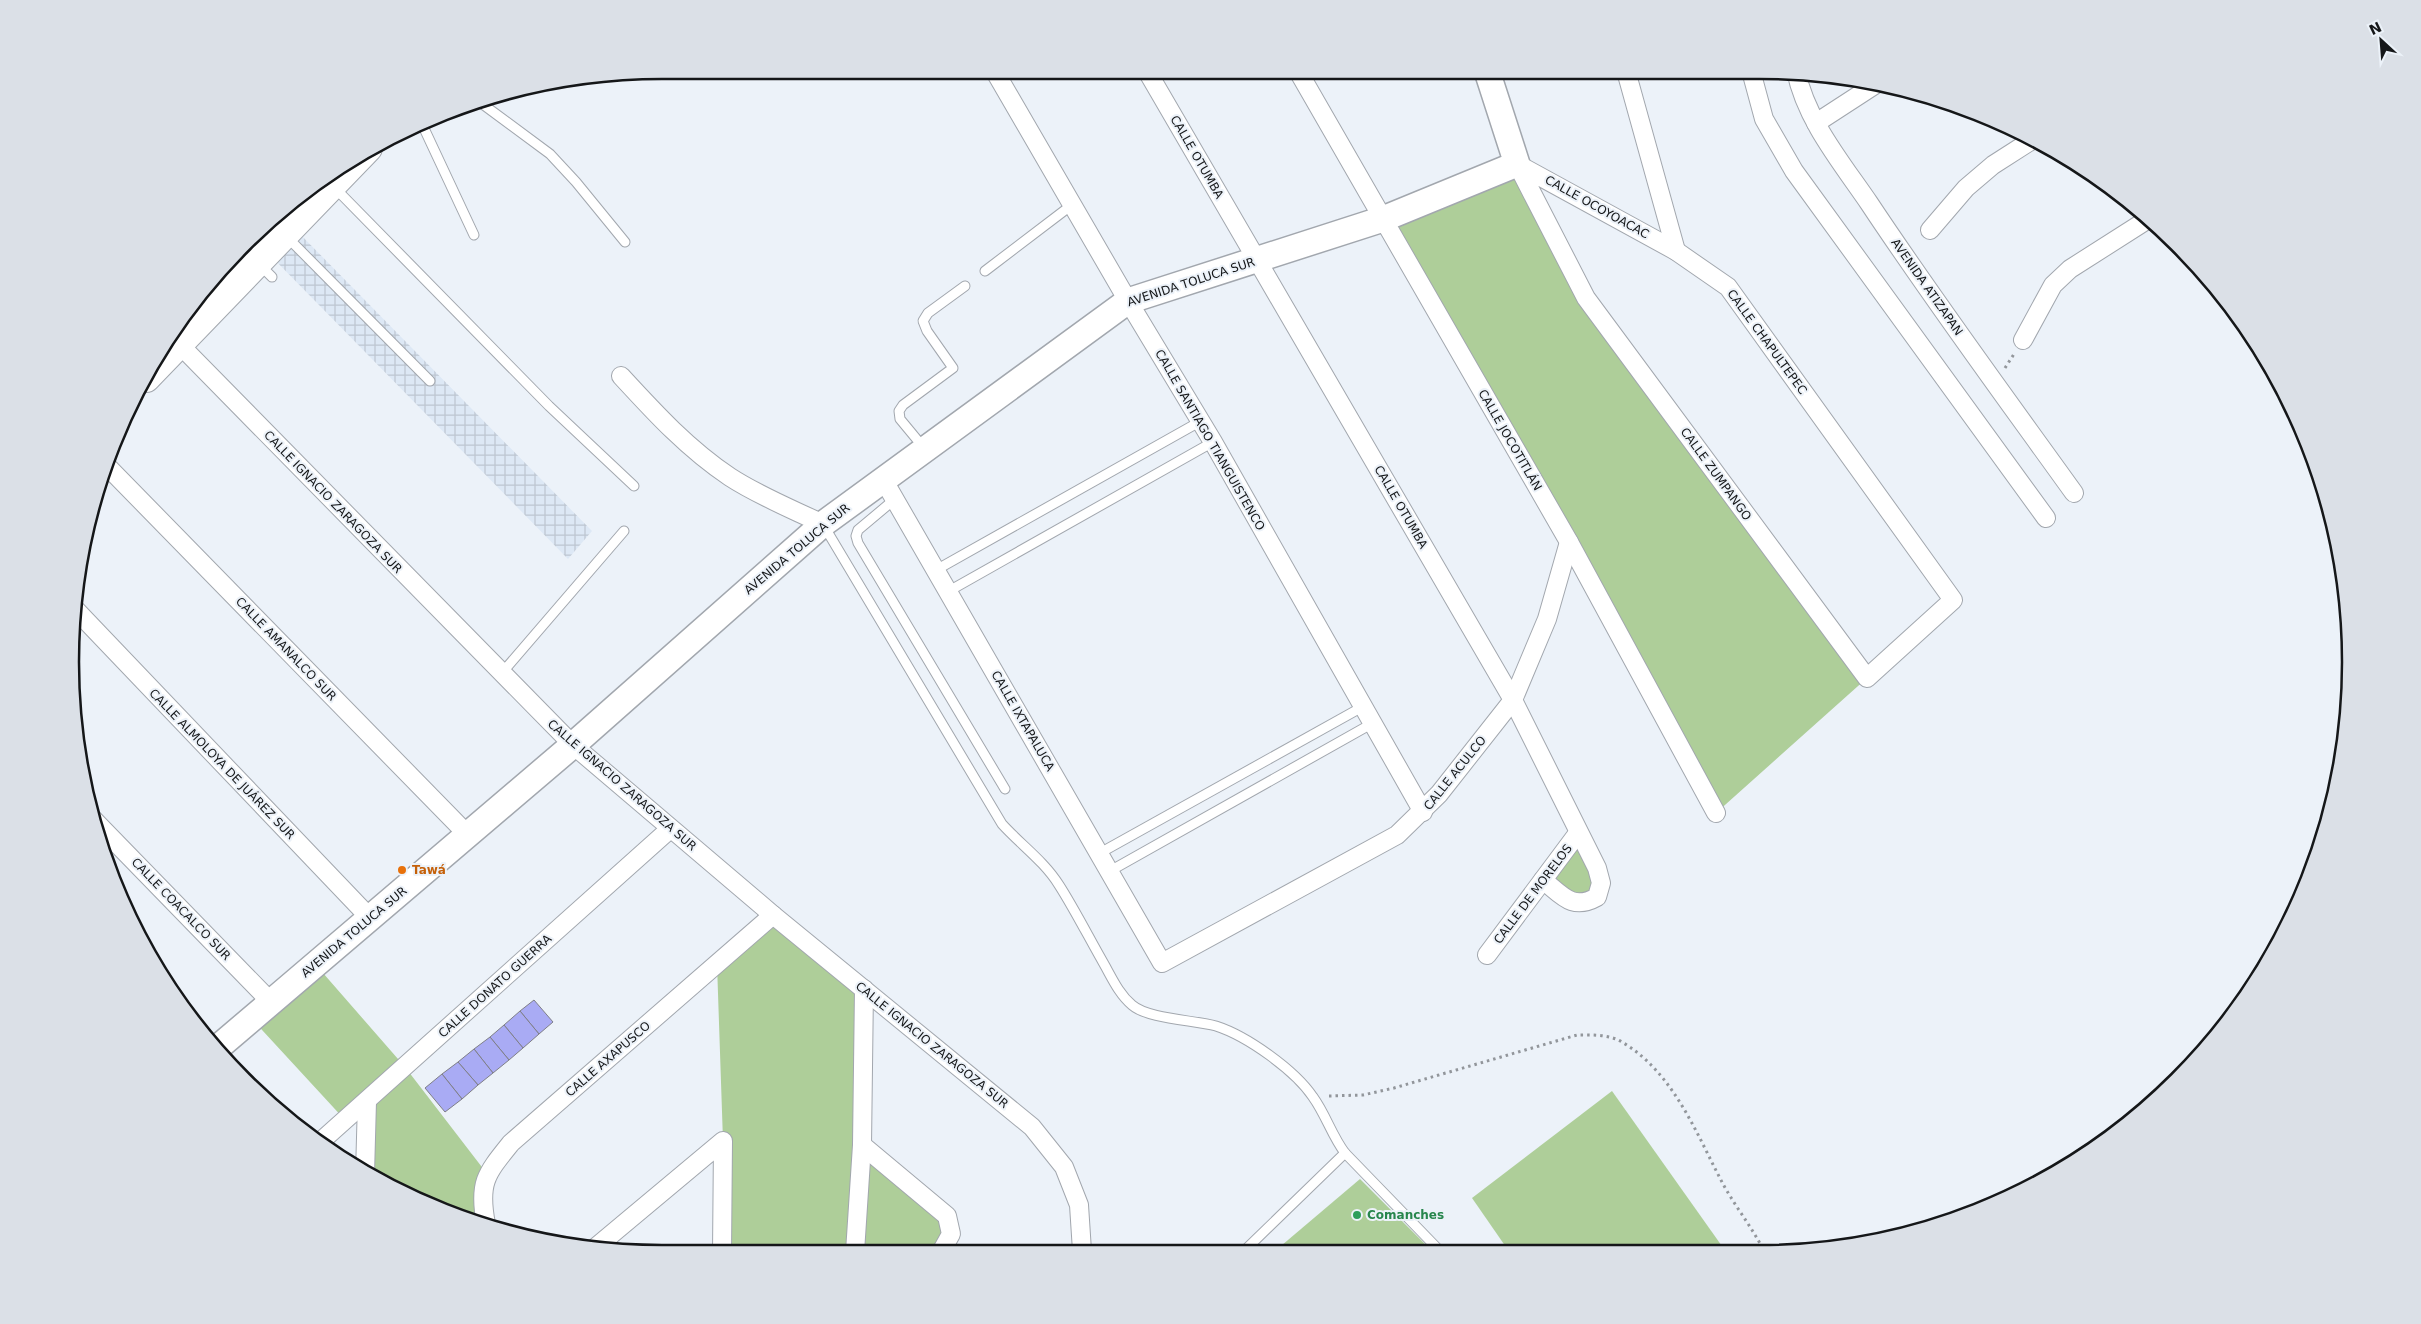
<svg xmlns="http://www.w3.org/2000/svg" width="2421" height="1324" font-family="'DejaVu Sans',sans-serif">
  <defs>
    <pattern id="industrial-grid" width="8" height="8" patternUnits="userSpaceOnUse" patternTransform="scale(1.25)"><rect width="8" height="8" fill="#dde8f5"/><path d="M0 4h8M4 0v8" fill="none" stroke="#bdc6d1"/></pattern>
  </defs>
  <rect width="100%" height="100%" fill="#ecf2f9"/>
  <!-- industrial -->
  <polygon fill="url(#industrial-grid)" points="293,227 592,531 568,559 268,253"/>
  <!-- park -->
  <g fill="#aece99">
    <polygon points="1517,164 1586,298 1867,678 1716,813 1383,219"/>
    <polygon points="1578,833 1597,868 1585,904 1543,880"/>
    <polygon points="773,915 864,989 862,1144 947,1216 941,1252 722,1252 723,1141 717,964"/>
    <polygon points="316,965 405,1067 488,1175 486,1224 365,1174 367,1102 345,1120 252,1019"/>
    <polygon points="1612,1091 1724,1249 1508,1250 1472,1198"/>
    <polygon points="1360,1179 1431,1250 1275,1251"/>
  </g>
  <!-- building -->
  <g fill="#a9abf4" stroke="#7f7f87">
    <polygon points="534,1000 553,1022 539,1034 520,1011"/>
    <polygon points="520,1011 539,1034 523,1048 504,1025"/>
    <polygon points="504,1025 523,1048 509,1060 490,1037"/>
    <polygon points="490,1037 509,1060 493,1073 474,1049"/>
    <polygon points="474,1049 493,1073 478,1085 458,1062"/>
    <polygon points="458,1062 478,1085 462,1099 442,1074"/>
    <polygon points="442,1074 462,1099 445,1112 425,1088"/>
  </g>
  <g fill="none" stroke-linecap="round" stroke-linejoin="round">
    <defs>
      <g id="lane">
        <polyline points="477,100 550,154 576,182 625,242"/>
        <polyline points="422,124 474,235"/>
        <polyline points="333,186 549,406 634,486"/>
        <polyline points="287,237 430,381"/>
        <polyline points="260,265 272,277"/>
        <polyline points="985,271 1073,204"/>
        <polyline points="924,448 900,419 899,411 903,405 953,368 927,331 923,321 928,313 965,286"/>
        <polyline points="895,499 858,530 856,536 858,543 1005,789"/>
        <path d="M824,526L1002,824C1021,845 1044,861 1059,885C1075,910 1089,938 1104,964C1112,978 1119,994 1132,1005C1148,1019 1194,1020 1216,1026C1247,1036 1295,1070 1313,1097C1326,1115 1332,1136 1345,1153L1439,1250"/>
        <polyline points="936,570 1201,421"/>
        <polyline points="949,591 1213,442"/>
        <polyline points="501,674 624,531"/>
        <polyline points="1100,853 1364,706"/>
        <polyline points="1110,871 1373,723"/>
        <polyline points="1244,1251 1345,1153"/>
      </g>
      <g id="street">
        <polyline points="994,70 1128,301 1213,442 1423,812"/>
        <path d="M1147,71L1513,700L1597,868L1601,883L1597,897C1572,911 1562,895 1543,880"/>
        <polyline points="1298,71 1569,542 1716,813"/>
        <polyline points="1626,71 1676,251"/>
        <polyline points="1751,71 1764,119 1794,171 2046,518"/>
        <path d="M1796,71C1806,120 1841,162 1869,203C1934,301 2005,397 2074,493"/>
        <polyline points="1816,123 1876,84"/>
        <polygon points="1517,164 1676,251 1728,287 1953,600 1867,678 1586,298"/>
        <polyline points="1930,230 1966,188 1993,165 2032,140"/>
        <polyline points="2023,340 2053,285 2070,269 2150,218"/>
        <polyline points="179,344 573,745 773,915 1032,1127 1064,1167 1079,1205 1082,1251"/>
        <path d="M621,376C655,413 688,449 730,477C759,496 792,509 823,524"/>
        <polyline points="105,464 467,834"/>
        <polyline points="883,479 1162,963 1397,835 1439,794 1513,700 1547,619 1569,542"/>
        <polyline points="74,608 371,919"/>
        <polyline points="91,817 271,1002"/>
        <polyline points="1487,955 1578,833"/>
        <polyline points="319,1143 670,829"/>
        <polyline points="862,1145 947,1216 951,1234 941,1252"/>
        <polyline points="365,1174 367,1101"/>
        <path d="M486,1224C478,1183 486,1174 511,1143L773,915"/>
        <polyline points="595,1248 723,1141 722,1252"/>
        <polyline points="855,1252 862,1145 864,989"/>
      </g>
      <polyline id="secondary" points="215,1050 573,745 823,524 1128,301 1383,219 1517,164 1487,71"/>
      <polyline id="primary" points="146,378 368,148"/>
    </defs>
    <!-- lane casing -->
    <use href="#lane" stroke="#a2a7ae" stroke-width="11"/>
    <!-- street casing -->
    <use href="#street" stroke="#a2a7ae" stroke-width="20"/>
    <!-- secondary casing -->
    <use href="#secondary" stroke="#a2a7ae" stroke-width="28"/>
    <!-- primary casing -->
    <use href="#primary" stroke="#a2a7ae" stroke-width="30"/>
    <!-- path -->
    <g stroke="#92969b" stroke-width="3" stroke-dasharray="2.5 4" stroke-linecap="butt">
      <polyline points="2005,368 2014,354"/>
      <path d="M1329,1096L1363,1095L1394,1088L1577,1035C1591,1035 1609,1034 1622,1042C1674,1073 1696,1133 1723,1184C1735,1206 1751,1226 1763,1249"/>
    </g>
    <!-- lane -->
    <use href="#lane" stroke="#fff" stroke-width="9"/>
    <!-- street -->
    <use href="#street" stroke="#fff" stroke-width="18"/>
    <!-- secondary -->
    <use href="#secondary" stroke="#fff" stroke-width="25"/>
    <!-- primary -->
    <use href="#primary" stroke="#fff" stroke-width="28"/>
  </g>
  <!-- markers -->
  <circle fill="#e8710a" stroke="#ecf2f9" stroke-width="2" cx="402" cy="870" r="5"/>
  <circle fill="#2e9e5b" stroke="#ecf2f9" stroke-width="2" cx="1357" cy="1215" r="5"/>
  <g text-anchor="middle" stroke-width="4" stroke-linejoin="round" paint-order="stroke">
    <!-- street labels -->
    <g font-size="12" fill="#151719" stroke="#ecf2f9">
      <text transform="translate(1197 157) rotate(60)" y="4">CALLE OTUMBA</text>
      <text transform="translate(1597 207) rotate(29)" y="4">CALLE OCOYOACAC</text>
      <text transform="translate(1191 282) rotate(-18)" y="4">AVENIDA TOLUCA SUR</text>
      <text transform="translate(1927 287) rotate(55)" y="4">AVENIDA ATIZAPAN</text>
      <text transform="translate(1767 342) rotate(54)" y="4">CALLE CHAPULTEPEC</text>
      <text transform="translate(1210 440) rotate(60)" y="4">CALLE SANTIAGO TIANGUISTENCO</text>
      <text transform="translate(1510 440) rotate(60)" y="4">CALLE JOCOTITLÁN</text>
      <text transform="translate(1716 474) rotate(54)" y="4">CALLE ZUMPANGO</text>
      <text transform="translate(333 502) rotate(46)" y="4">CALLE IGNACIO ZARAGOZA SUR</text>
      <text transform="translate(1401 507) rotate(60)" y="4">CALLE OTUMBA</text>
      <text transform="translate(797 549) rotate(-40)" y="4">AVENIDA TOLUCA SUR</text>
      <text transform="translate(286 649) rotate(46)" y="4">CALLE AMANALCO SUR</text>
      <text transform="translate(1023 721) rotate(60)" y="4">CALLE IXTAPALUCA</text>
      <text transform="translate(222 764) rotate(46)" y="4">CALLE ALMOLOYA DE JUÁREZ SUR</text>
      <text transform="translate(1455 773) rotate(-51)" y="4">CALLE ACULCO</text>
      <text transform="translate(622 785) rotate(41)" y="4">CALLE IGNACIO ZARAGOZA SUR</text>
      <text transform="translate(1533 894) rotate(-53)" y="4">CALLE DE MORELOS</text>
      <text transform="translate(181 909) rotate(46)" y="4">CALLE COACALCO SUR</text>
      <text transform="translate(354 932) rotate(-40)" y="4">AVENIDA TOLUCA SUR</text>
      <text transform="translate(495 986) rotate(-42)" y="4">CALLE DONATO GUERRA</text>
      <text transform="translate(932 1045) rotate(39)" y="4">CALLE IGNACIO ZARAGOZA SUR</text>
      <text transform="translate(608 1059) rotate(-41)" y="4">CALLE AXAPUSCO</text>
    </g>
    <!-- food labels -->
    <g font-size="12" font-weight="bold" fill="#c56008" stroke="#ecf2f9" text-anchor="start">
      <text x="412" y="874">Tawá</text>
    </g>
    <!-- leisure labels -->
    <g font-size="12" font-weight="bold" fill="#27864d" stroke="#ecf2f9" text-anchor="start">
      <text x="1367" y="1219">Comanches</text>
    </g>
  </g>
  <!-- crop -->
  <path d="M0 0H2421V1324H0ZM662 79H1759A583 583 0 0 1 2342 662V662A583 583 0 0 1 1759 1245H662A583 583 0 0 1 79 662V662A583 583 0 0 1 662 79Z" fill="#dbe0e7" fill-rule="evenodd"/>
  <path fill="none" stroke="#151719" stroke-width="2.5" d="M662 79H1759A583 583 0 0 1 2342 662V662A583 583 0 0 1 1759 1245H662A583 583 0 0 1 79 662V662A583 583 0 0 1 662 79Z"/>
  <!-- north arrow -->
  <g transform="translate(2381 40) rotate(334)" stroke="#ecf2f9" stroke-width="4" paint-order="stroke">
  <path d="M0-4L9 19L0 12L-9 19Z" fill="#151719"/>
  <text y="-8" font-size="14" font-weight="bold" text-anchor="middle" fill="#151719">N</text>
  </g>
</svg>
